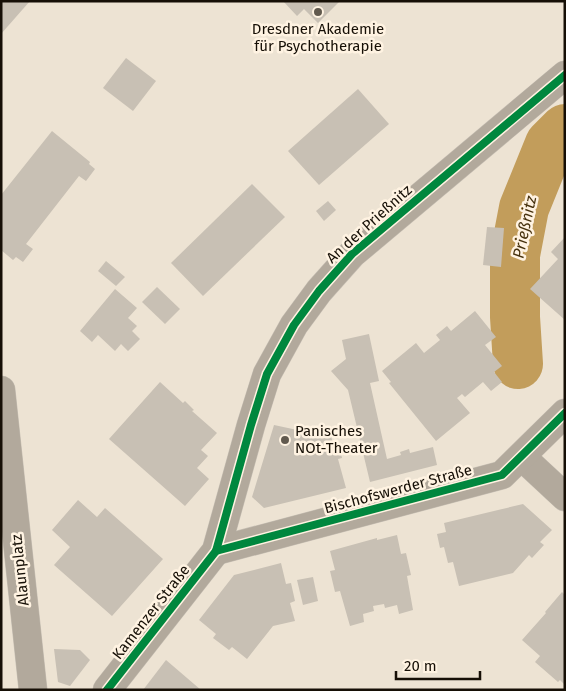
<svg xmlns="http://www.w3.org/2000/svg" width="566" height="691" font-family="'Fira Sans',sans-serif">
  <rect width="100%" height="100%" fill="#ede3d3"/>
  <g fill="none" stroke-linecap="round" stroke-linejoin="round">
    <!-- river -->
    <polyline stroke="#c29d5b" stroke-width="50" points="518,364 515,317 515,255 524,208 550,144 565,129"/>
  </g>
  <!-- building -->
  <g fill="#c8c0b4">
    <polygon points="1,1 30,1 1,34"/>
    <polygon points="283,1 340,1 318,23 304,9 297,16"/>
    <polygon points="126,58 156,81 133,111 103,88"/>
    <polygon points="358,89 389,124 319,185 288,151"/>
    <polygon points="52,131 90,162 89,164 95,169 86,181 79,176 26,244 33,249 23,262 16,257 13,260 1,250 1,195"/>
    <polygon points="252,184 285,217 203,296 171,263"/>
    <polygon points="328,201 336,210 324,221 316,211"/>
    <polygon points="487,227 504,228 501,267 483,265"/>
    <polygon points="565,237 565,320 530,289 558,259 551,252"/>
    <polygon points="106,261 125,277 116,286 98,271"/>
    <polygon points="157,287 180,309 165,324 142,302"/>
    <polygon points="115,289 137,308 128,318 137,326 132,331 140,339 128,351 121,344 115,351 98,335 92,342 80,331"/>
    <polygon points="475,311 496,337 485,345 502,366 494,372 502,382 491,391 483,382 465,397 462,394 457,398 470,413 436,441 389,383 391,382 382,371 416,343 424,353 440,340 436,335 447,326 451,331"/>
    <polygon points="369,334 379,381 370,383 387,459 401,455 400,452 409,449 410,453 433,447 437,465 370,482 348,390 331,371 346,359 342,340"/>
    <polygon points="160,382 183,403 185,401 194,410 192,411 217,433 201,450 208,456 197,468 209,479 185,506 109,439"/>
    <polygon points="274,425 302,431 328,426 335,450 340,449 342,458 338,459 346,488 264,508 252,497"/>
    <polygon points="78,500 97,517 105,508 163,559 112,616 54,565 70,547 52,530"/>
    <polygon points="523,504 552,530 540,542 544,545 532,558 529,555 513,573 459,586 453,562 448,563 444,547 440,548 437,534 446,532 444,523"/>
    <polygon points="397,535 401,554 406,553 411,575 407,576 413,610 399,614 397,605 385,608 384,604 373,606 374,611 363,614 364,622 350,626 340,591 335,592 330,571 335,570 330,551 377,538 377,540"/>
    <polygon points="281,563 286,584 291,583 295,601 290,603 295,621 273,626 247,659 232,647 229,650 213,638 216,634 199,620 234,575"/>
    <polygon points="313,577 318,601 303,605 297,580"/>
    <polygon points="562,592 565,595 565,685 560,680 558,682 535,662 540,656 522,640 546,613 545,612"/>
    <polygon points="54,649 80,650 90,660 70,686 58,682"/>
    <polygon points="166,660 201,690 143,690"/>
  </g>
  <g fill="none" stroke-linecap="round" stroke-linejoin="round">
    <defs>
      <g id="minor">
        <polyline points="1,390 33,690"/>
        <polyline points="522,457 565,497"/>
        <polyline points="216,551 502,475 565,413"/>
        <polyline points="107,690 216,551 251,425 267,374 294,325 319,291 352,254 565,75"/>
      </g>
    </defs>
    <!-- minor casing -->
    <use href="#minor" stroke="#c8c0b5" stroke-width="29"/>
    <!-- minor -->
    <use href="#minor" stroke="#b2a99c" stroke-width="28"/>
    <defs>
      <g id="cycleway">
        <polyline points="216,551 502,475 565,413"/>
        <polyline points="107,690 216,551 251,425 267,374 294,325 319,291 352,254 565,75"/>
      </g>
    </defs>
    <!-- cycleway casing -->
    <use href="#cycleway" stroke="#fff3e2" stroke-width="11"/>
    <!-- cycleway -->
    <use href="#cycleway" stroke="#00873e" stroke-width="8"/>
  </g>
  <!-- markers -->
  <g fill="#61594e" stroke="#fff3e2" stroke-width="2">
    <circle cx="318" cy="12" r="5"/>
    <circle cx="285" cy="440" r="5"/>
  </g>
  <g text-anchor="middle" stroke-width="5" stroke-linejoin="round" paint-order="stroke">
    <!-- poi labels -->
    <g font-size="15" fill="#160f06" stroke="#fff3e2">
      <text x="318" y="34">Dresdner Akademie<tspan x="318" dy="17">für Psychotherapie</tspan></text>
      <text x="295" y="436" text-anchor="start">Panisches<tspan x="295" dy="17">NOt-Theater</tspan></text>
    </g>
    <!-- street labels -->
    <g font-size="15" fill="#160f06" stroke="#fff3e2">
      <text transform="translate(369 224) rotate(-42)" y="5">An der Prießnitz</text>
      <text transform="translate(398 489) rotate(-15)" y="5">Bischofswerder Straße</text>
      <text transform="translate(20 570) rotate(-96)" y="5">Alaunplatz</text>
      <text transform="translate(151 612) rotate(-52)" y="5">Kamenzer Straße</text>
    </g>
    <!-- water labels -->
    <g font-size="16" font-style="italic" fill="#47320e" stroke="#fff3e2">
      <text transform="translate(524 227) rotate(-78)" y="6">Prießnitz</text>
    </g>
  </g>
  <!-- border -->
  <rect width="566" height="691" fill="none" stroke="#160f06" stroke-width="5"/>
  <!-- scale -->
  <path d="M396 671v8h84v-8" fill="none" stroke="#160f06" stroke-width="2.5"/>
  <text x="404" y="671" font-size="15" fill="#160f06" stroke="#fff3e2" stroke-width="4" paint-order="stroke">20 m</text>
</svg>
